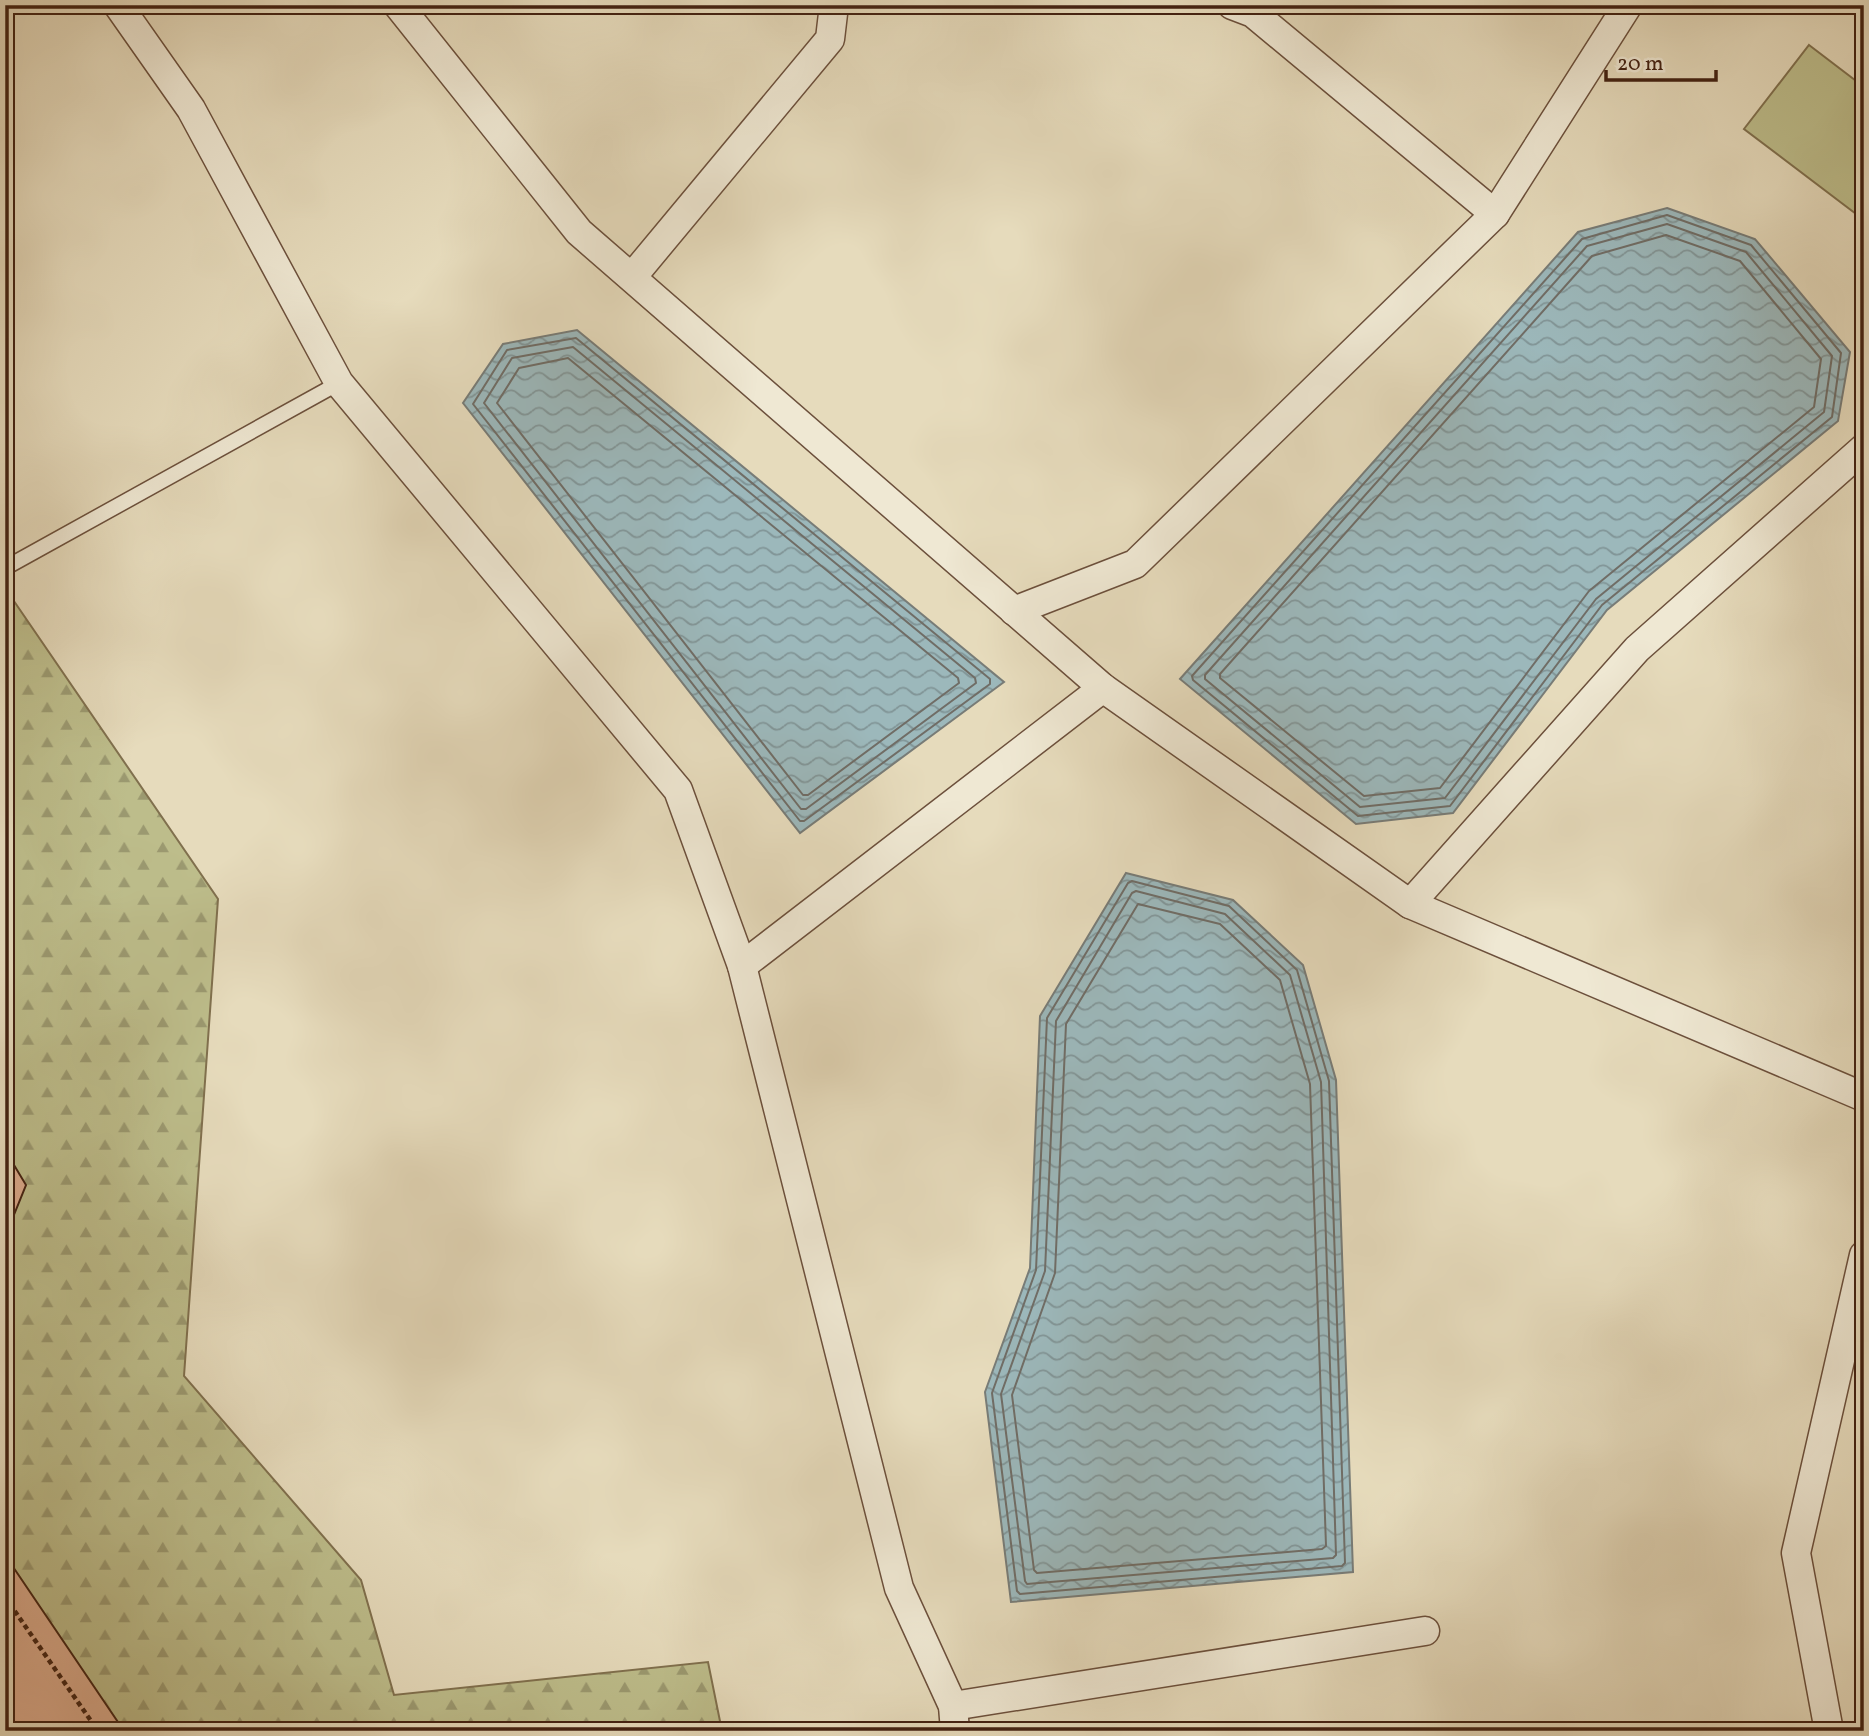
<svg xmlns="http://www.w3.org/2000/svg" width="1869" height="1736" font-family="Vollkorn,serif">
  <defs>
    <pattern id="forest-firs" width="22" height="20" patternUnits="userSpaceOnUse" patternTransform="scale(1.75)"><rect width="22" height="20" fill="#bdbd8b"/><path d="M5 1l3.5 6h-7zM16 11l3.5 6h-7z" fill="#9b9970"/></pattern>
    <pattern id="water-waves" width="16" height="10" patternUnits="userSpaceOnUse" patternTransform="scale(1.75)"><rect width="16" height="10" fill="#9cb8bb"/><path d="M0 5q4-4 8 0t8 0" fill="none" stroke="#819597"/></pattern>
  </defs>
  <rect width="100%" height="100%" fill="#e6dbbc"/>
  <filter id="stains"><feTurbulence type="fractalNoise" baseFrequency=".00286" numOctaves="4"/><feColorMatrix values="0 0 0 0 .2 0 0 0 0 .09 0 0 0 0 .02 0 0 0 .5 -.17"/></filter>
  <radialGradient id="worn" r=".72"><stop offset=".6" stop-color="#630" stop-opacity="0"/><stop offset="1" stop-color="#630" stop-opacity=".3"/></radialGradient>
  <!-- forest -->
  <polygon fill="url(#forest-firs)" stroke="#80704e" stroke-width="2" points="5,588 218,899 184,1376 361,1580 394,1695 708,1662 722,1731 98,1731 5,1597"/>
  <!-- pitch -->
  <polygon fill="#bdbd8b" stroke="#80704e" stroke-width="2" points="1809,45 1864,87 1864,220 1744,129"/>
  <!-- water -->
  <g fill="url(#water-waves)" stroke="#787c77" stroke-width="2">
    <polygon points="1667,208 1755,239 1850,352 1838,421 1607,610 1453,813 1356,824 1180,679 1578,232"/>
    <polygon points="577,330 1004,682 800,833 463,403 503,344"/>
    <polygon points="1126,873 1233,900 1303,965 1336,1080 1353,1572 1011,1602 985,1392 1030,1268 1040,1016"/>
  </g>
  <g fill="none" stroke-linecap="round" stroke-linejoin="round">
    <!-- shore -->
    <g stroke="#706d66" stroke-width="2">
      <polygon points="1667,215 1751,245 1841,353 1832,417 1602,605 1450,806 1358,816 1193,680 1192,676 1582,239"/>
      <polygon points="1667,224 1746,252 1832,356 1824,412 1596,599 1445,798 1360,807 1205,679 1205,675 1587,246"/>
      <polygon points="1666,235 1740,261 1821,359 1814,407 1589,591 1440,788 1364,796 1220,678 1220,674 1592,256"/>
      <polygon points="576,338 990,679 990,684 804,821 800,821 473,404 507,350"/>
      <polygon points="573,347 975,678 976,683 806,809 801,809 484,403 512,358"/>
      <polygon points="568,358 958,678 959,683 808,795 803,795 497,403 519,368"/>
      <polygon points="1132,881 1229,906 1297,970 1329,1081 1345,1563 1342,1566 1020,1594 1017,1591 992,1393 1036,1270 1047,1018 1128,883"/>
      <polygon points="1136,891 1225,914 1290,975 1321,1082 1336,1555 1333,1558 1027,1584 1025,1581 1001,1394 1045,1271 1056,1021 1132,893"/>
      <polygon points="1138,904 1220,924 1280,980 1310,1084 1326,1546 1322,1549 1037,1573 1034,1570 1012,1395 1055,1273 1066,1024"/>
    </g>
  </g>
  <!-- building -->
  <g fill="#dcab8d" stroke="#432212" stroke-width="2">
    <polygon points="5,1150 26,1185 5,1237"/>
    <polygon points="5,1555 124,1731 5,1731"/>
  </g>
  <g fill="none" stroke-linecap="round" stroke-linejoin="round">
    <defs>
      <polyline id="lane" points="5,568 339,383"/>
      <g id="street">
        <polyline points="118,5 191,109 339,383 678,790 742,966 899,1588 953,1706 955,1731"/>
        <polyline points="398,5 579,232 1103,688 1410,904 1864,1097"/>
        <polyline points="1232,5 1253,13 1495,214"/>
        <polyline points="632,277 830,39 834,5"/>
        <polyline points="1014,611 1135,564 1495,214 1628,5"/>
        <polyline points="1410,904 1637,649 1864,448"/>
        <polyline points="742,966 1103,688"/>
        <polyline points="953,1706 1425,1631"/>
        <polyline points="1829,1731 1796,1553 1864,1255"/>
      </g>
    </defs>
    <!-- lane casing -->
    <use href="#lane" stroke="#6c503c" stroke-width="17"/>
    <!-- street casing -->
    <use href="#street" stroke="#6c503c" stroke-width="31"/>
    <!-- path -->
    <g stroke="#432212" stroke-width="4.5" stroke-dasharray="5 3.5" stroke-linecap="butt">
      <polyline points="5,1200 5,1204"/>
      <polyline points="5,1597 98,1731"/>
    </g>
    <!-- lane -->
    <use href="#lane" stroke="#efe8d3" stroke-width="14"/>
    <!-- street -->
    <use href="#street" stroke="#efe8d3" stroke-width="28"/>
  </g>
  <!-- margin -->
  <rect width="1869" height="1736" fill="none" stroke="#e6dbbc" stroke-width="28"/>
  <rect x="7" y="7" width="1855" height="1722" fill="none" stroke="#432212" stroke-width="3.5"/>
  <rect x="14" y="14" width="1841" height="1708" fill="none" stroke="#432212" stroke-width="2"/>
  <!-- scale -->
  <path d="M1606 70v10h110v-10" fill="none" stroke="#432212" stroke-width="3.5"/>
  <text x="1617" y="70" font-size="21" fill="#432212" stroke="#efe8d3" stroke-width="5" paint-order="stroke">20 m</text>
  <rect width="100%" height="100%" filter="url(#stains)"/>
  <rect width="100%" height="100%" fill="url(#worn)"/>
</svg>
